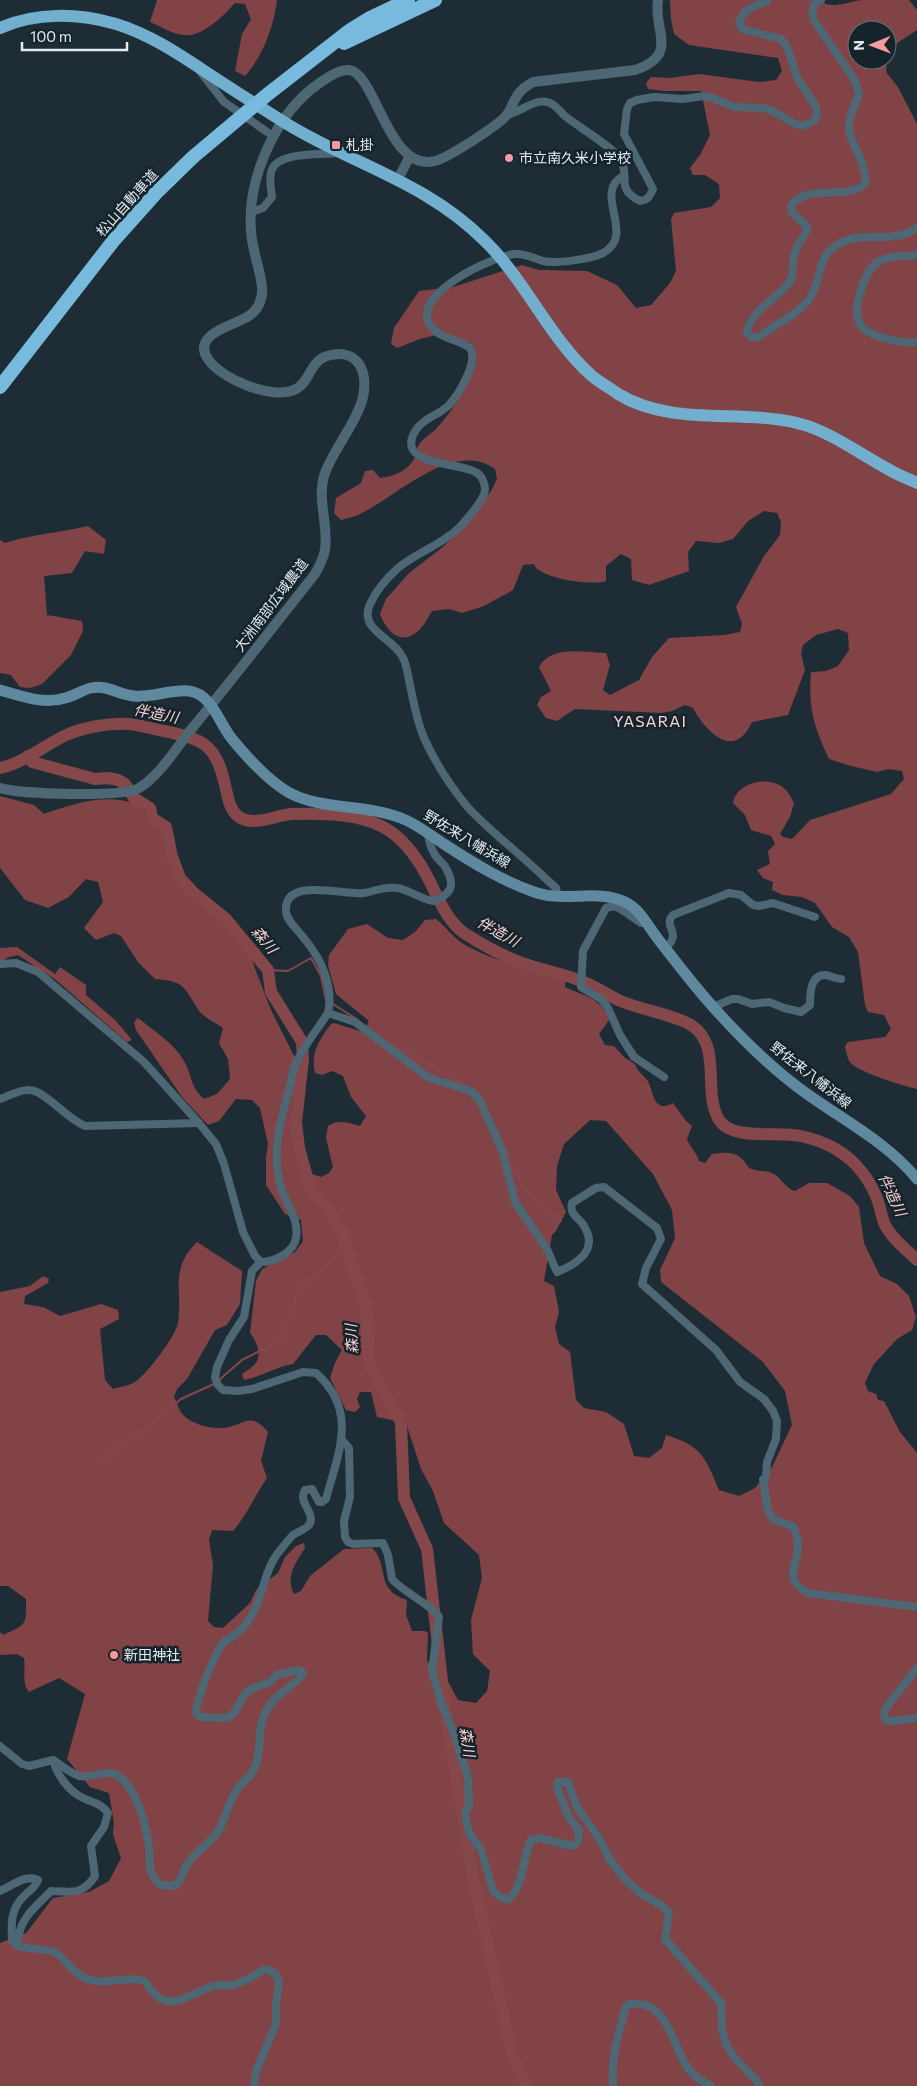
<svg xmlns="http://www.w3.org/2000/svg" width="917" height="2086" font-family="Commissioner,'Noto Sans JP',sans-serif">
  <rect width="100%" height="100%" fill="#1e2d35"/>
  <!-- forest -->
  <g fill="#814346" fill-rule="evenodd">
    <path d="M157,0H277C274,26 263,56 245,76L235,71L242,34L251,19L245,4L235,3C223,16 202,38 183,35C172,34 160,26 150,22Z"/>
    <path d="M670,0H817C832,10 847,2 862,0C877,0 894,0 909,0L917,10V30L888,49L887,59V30H857V60H887L886,72L898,87L917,124V1089C904,1086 857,1072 850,1062C847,1058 846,1051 845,1046L848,1042L885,1037L891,1029L884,1015L868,1012L865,1005L858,952L849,937L832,927L815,903L802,897L783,895L772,890L773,882L763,878L757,870L770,864L768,851L775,844L771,836L751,830L745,815L733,803C737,781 770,775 785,789C789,793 792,799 794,803L790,817L780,834L783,837L792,839L810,820L891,794L904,779L902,771L889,769L877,772L851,766L829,759C814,727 808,708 811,672L826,671L838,666L849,650L848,633L838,629L816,635L803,645L801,654L805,670L788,715L752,722C735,760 707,734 693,708L685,705L672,711L662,713L575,709L557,721L546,718L537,705L541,697L551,691L539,667C551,645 584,652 606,653L610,665L603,690L610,695L639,680L652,657L669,638L724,635L740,632L742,624L736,607L764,556L780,535L781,522L777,513L764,511L748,521L733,539L719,543L696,541L688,552L689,571L649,585L632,580L631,559L621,554L606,566V581C593,586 550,579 539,570C536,569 535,566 534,564L523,565L513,590L484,606L462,613L449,609L432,611C428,617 424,626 418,631C400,647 386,630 380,614L386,599L409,573L443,547L472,518L491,491L497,479L495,469C453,439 396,497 360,514C354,517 347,518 341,520L334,513L336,498L361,483L365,471L373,470L380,478C394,477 409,470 415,457C417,452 417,447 420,443C424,438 430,434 435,430C460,403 472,380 471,343L440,334L420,339L397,348L391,344L394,328L419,291L453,287L522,265L539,270L587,271L617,285L636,308L651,305L670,283L676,271L671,219L674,213L711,207L720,198L719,184L705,175H693L690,168L700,155L710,135L701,91H665L648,89L646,83L651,77L670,78L699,74L759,82L776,80L782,71L778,58L689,45L674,34L671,19Z"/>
    <path d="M88,526L106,540L104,554L85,551L72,573L44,576L47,615L82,621L83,631L71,655L42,684L30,688L20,687L11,675L0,673V540L5,543C32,534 60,533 88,526Z"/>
    <path d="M0,796L34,805L44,814C74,803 112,791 142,807L147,818L164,833L174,874L186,890L219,910L237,927L248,942L254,966L271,1010L295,1058L305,1067L302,1101L295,1115L293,1136L299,1164L312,1174L321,1177L329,1173L333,1167L326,1138L328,1126C339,1119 348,1123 360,1126L366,1116L351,1097L343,1076L332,1071L322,1075L315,1073C310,1053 320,1039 331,1024L334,1023L363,1032L369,1021L336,994L328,965L329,955L348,929L367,924L388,938L403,940L415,932L425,920L436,919C445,926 453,937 462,943C495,963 529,967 565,980V987C584,996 602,998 609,1020L599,1034L605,1045L614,1046L624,1057L635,1064C638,1072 642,1074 647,1080C654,1089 652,1115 673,1103L686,1121L692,1126L687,1139C690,1148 696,1151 699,1161L705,1163L712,1154C724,1152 736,1151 744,1161C747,1165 748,1168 752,1169C759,1172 768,1170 774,1174C782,1179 786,1189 795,1191L809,1183H827L850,1196L859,1207L864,1243L880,1276L897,1284L909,1296L916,1317L912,1330L897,1339L874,1364L865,1383L868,1391L876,1394L878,1400L884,1401L900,1432L917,1453V2086H0V1943L26,1933L53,1898L89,1892L109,1881L121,1858L113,1834L114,1823L109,1793L90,1787L67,1759L85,1694L59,1678L29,1692C21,1681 26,1671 24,1658L17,1654L0,1655V1632L3,1635C27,1624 26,1626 26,1599L8,1586H0V1292L30,1286L43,1276L49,1279L48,1283L25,1296L24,1304L43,1307L60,1316L101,1304L118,1310L119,1319L100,1329L105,1380L113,1389C119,1387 129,1386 135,1382C147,1374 175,1337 178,1323C183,1291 169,1269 197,1242L242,1271L240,1304L227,1325L215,1330L187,1379L177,1389L174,1397C177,1402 179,1411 183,1415C192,1424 210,1429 223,1428C245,1426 249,1410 268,1432L261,1461L267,1478C255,1495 247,1515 233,1531L212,1530L209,1540L213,1565L208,1621L214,1627L223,1628L250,1603L256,1590L278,1573L285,1557L296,1546L304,1543L305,1548C296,1562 285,1577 294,1594L301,1591L310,1576L344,1549L372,1548C390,1565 374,1590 407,1600L406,1615L412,1631H425L428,1633L427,1661L449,1683L458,1700L476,1703L487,1691L490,1671L473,1654L471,1620L482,1578L479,1555L444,1523L433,1491L421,1469L406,1423L377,1417L371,1392H360L357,1399L360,1407L355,1412L346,1410L330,1378L335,1363L342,1350L326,1335H316L293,1364C275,1367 261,1377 244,1380L242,1374C246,1371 252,1368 255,1364C263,1356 256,1340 250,1333L256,1281L262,1269L295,1252L303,1241L301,1220L285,1214L266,1185V1158L268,1144L260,1108L252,1100L236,1099L219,1121L208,1125L182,1097L136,1030L134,1022L138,1018C154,1031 174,1043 184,1061C193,1077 189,1085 204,1099L217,1094L230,1079L228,1059L219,1043L223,1028C216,1023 205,1018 200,1012C183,988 187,981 155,979L138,962L121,936L114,933L96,940L84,928L103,902L98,882L86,879L69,897L48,908L25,900L0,868ZM590,1120L606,1121L653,1174L672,1210L675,1238L660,1270L661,1282L763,1362L785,1391L792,1425L772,1467L755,1488L739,1496L719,1490C705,1457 702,1446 666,1435L662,1448L649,1458L634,1456L624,1424L606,1412L584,1408L576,1400L570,1352L559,1344L555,1327L559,1312L554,1286L544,1281L552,1235L556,1231L566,1212L556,1190L557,1166L564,1144Z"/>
    <polygon points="17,947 55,974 60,967 86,985 86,995 116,1021 132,1040 127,1042 56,980 18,955 6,958 0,965 0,948"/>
  </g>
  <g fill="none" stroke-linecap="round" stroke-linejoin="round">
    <!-- stream -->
    <g stroke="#854749" stroke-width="2">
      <polyline points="268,970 288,971 311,958 321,976 326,1000"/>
      <polyline points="333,1004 358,1020"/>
      <path d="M390,1044C417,1057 442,1073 469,1087"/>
      <polyline points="506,1151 523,1188 561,1221"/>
      <polyline points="218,1381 242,1360 283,1339 298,1292 303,1285 326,1267 345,1244"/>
      <polyline points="100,1463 117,1447 145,1429 181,1399 214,1384"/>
    </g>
    <!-- river -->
    <g stroke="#854749" stroke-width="12">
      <polyline points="28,756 32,762 95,779 108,778 118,780 125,784 134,798 150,808 152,818 166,827 172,857 180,878 195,894 226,919 268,970 271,992 302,1042 303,1059 296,1122 299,1148 309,1184 314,1195 329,1210 343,1233 345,1244 367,1310 369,1363 375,1377 401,1422 404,1498 427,1549 445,1707 473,1878 512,2054 526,2086"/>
      <path d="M0,768C23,763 44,746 64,736C83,727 108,723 129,724C140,725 153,729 164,731C203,739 216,744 225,785C228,796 229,810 239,817C254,827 276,815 292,814C323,813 365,813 391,832C406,842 420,862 428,878C438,897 446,920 464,933C481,944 499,954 517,961C539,970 564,973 586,983C599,988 610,997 623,1002C643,1010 674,1015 691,1025C723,1045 702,1092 719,1120C732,1140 773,1132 793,1135C805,1136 817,1140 828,1145C850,1155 867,1174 876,1196C880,1205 881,1216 885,1225C893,1240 905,1248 917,1260"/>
    </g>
    <!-- minor -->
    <g stroke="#4d6775" stroke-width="8">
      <path d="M821,0C812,3 812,11 813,19L855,81L859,94C856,103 850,113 849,124C847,143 868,160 865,184C845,201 809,183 791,205L792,212L808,228C802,240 794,247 793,262C792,270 795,277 788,284C776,298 749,313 747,333L751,337H759C775,324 798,315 810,298C821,282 817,259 834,247C860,227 895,247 917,227"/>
      <polyline points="199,70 224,102 273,136"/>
      <path d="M507,115C521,112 533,99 547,102C555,103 560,112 565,116C578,127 617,149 622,162C629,179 616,189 640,201C648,200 650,196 653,189L624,134L627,109L630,103L637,100L654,97L683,99L704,96L713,98L734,107L763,108L773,111L795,124L802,126L814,121L817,115L816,107L798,79L787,47L781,39L742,29L739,22C745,6 755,8 768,0"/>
      <path d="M251,212L263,208L272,197C271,189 269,180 271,173C274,151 321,155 338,153"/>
      <path d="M917,255C905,257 891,255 879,261C871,266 865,278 862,287C858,299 854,312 860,324C867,337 903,344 917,342"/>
      <path d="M558,897L556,888C538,871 519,854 500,838C488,827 475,816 465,804C450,785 435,762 425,740C417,723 414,704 410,685C408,676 407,664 402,656C392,637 358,630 370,604C376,591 388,577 398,568C413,556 430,549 446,538C458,531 466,520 475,509C479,503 485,497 485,489C485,484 482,476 477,473C463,462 397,467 414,433C422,418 438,416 449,405C459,394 479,361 470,348C458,339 439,339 430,325C410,294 492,257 514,254C525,253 533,258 543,261C556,264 592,259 603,253C637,235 592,193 623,176"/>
      <path d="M644,920L641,923C631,917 625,910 614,906L606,908L583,951L581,987L601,999L608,1008L620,1035L634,1057L664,1077"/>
      <path d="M666,948C683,931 662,927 673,915L729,893L741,895L753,905L759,906L773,903L815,917"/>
      <polyline points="0,964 16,963 38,972 144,1062 198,1122 216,1144 224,1164 243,1232 255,1256 261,1262"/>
      <path d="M713,1007L732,999H738L752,1004L769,1002L784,1008L801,1012L810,1005C810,995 810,974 826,975C831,976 836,979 841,979"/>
      <path d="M328,1013L355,1022L429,1078L465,1089L472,1092L480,1101L502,1150L515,1202L547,1249L557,1272C577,1264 599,1250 584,1226C579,1217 569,1215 572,1203L596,1188L604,1187L657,1228L661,1239L646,1268L642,1284L716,1350L740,1382L764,1399L773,1411L777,1421L776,1439L767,1462L766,1477L763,1479L768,1511L773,1519L794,1527C795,1532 797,1538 798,1543C799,1565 781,1579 808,1593L917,1607"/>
      <path d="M0,1099C9,1096 20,1089 30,1090C45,1091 67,1119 85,1126L199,1123"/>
      <path d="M341,1439L349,1448L350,1497L344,1521L345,1537L348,1542L353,1544L383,1543L388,1555L392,1579C402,1591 434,1607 439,1617L432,1670L442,1706L453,1730L468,1778L469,1806L465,1813L469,1833L481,1849L493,1891L499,1896L507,1900C523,1891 523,1856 531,1840L540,1838L572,1846L578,1842L579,1830L569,1818L557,1787L558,1782H568L577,1807L599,1838L610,1860L624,1878L639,1892L662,1906L669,1913L665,1939L721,2003L722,2029L726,2044L734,2057L756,2080L759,2086"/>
      <polyline points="917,1668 885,1709 884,1716 886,1720 895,1721 917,1718"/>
      <path d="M0,1746L22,1764L29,1766L53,1760C61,1765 70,1773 79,1776C93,1779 108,1767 120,1777C138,1792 146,1825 149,1847C151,1865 146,1872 161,1885L175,1886C183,1879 182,1871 188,1863C196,1851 213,1841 219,1830C226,1816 229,1800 238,1788C245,1778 252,1778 256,1764C262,1747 257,1727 266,1711C274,1695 289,1689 301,1677L303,1674L301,1671L298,1670L277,1675L270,1682L249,1690L245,1694L234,1713L227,1718L200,1717L196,1713C196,1700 215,1652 224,1642C226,1640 230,1639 233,1636C243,1630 249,1620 255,1609C263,1592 266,1568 278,1553C283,1547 288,1540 293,1535C298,1531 305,1530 309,1525C317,1513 297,1503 305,1490L312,1489L319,1502H322L326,1499C338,1453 359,1411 316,1373L303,1372L252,1389L238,1391L223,1390L218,1385L215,1378L217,1367L229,1340L244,1317L252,1271L261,1262C275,1262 294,1252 296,1238C300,1219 284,1202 280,1184C272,1152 280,1121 289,1090C291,1082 292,1073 295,1065C303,1047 317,1030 328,1013C334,986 321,958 303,937C298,930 287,921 286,912C283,875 345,896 364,893C377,891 382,886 397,888C410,890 420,899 433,901C453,894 456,884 444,865C441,861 436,858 434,853C430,847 429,841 428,834"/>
      <path d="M53,1760C57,1775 68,1790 81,1797C92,1803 100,1802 108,1813L104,1827L91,1846L95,1876C83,1895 71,1892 51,1891C33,1910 19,1918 17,1946C25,1948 52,1950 55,1952C67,1960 73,1974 87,1979C106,1986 126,1975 145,1981C166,2017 184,1996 213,1986C219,1984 226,1986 232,1985C243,1983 254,1975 264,1970L267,1969L276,1974L279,1983L276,2004V2024L256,2071L254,2086"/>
      <path d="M0,1891C12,1886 25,1874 38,1880C36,1887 30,1890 25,1895C11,1908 11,1922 12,1940L17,1946"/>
      <path d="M613,2086C611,2058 618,2034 626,2007L629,2004C668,1999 671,2042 687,2067C693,2076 702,2081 711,2086"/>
    </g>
    <!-- tertiary -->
    <g stroke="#4d6775" stroke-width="10">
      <polyline points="398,179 410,156"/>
      <path d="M0,788C21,794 122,798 139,788C158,777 176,749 189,732C232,680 273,627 315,574C319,567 323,559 325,550C329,525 316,498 325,473C334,449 352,429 361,404C370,378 362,346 327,356C310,361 310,382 296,389C273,401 221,379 208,359C191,334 233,326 247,317C258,311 263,299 262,287C260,268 252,250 251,231C247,178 276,112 321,82C328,77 340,69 349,70C376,73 388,173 435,161C448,158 495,127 505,117C512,110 513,98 521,91C524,87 529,85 533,82L635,70C680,54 653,32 658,0"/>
    </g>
    <!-- secondary -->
    <path stroke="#5f899f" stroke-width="11" d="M0,690C21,696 44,705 65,698C74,696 82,690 91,688C106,684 119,695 134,696C152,698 171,689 189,691C212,694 219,723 232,739C246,756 269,781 288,792C319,810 366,804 401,818C417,824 430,835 444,844C473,863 504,882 537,893C566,902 598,889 625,902C640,909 648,926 658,939C676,962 694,986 714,1008C741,1038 770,1067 803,1091C841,1119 887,1142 917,1179"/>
    <!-- trunk -->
    <path stroke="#72aece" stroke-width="12" d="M0,28C36,12 78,13 116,24C152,35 183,57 215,78C238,93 263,109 287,124C356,166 426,182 485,241C526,281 550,339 592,376C599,382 610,388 618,394C673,427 738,409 797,423C830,431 858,453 888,469C897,475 907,478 917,483"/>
    <!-- motorway -->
    <g stroke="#78badd" stroke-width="14">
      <polyline points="344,43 435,0"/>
      <polyline points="0,387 114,240 156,193 193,157 268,94 349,31 370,18 408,0"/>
    </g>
  </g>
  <!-- markers -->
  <g fill="#f59b9d" stroke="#15232b" stroke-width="2">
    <rect x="331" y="140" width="10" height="10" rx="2.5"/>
    <circle cx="509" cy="158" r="5"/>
    <circle cx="114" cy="1655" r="5"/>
  </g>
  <g text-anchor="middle" stroke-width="5" stroke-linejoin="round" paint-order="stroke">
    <!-- poi labels -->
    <g font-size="14" fill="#e3ecf2" stroke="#15232b" text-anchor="start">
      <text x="346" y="150">札掛</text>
      <text x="519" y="163">市立南久米小学校</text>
      <text x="124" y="1660">新田神社</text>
    </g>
    <!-- street labels -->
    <g font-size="14" fill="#e3ecf2" stroke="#15232b">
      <text transform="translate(127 203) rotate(-48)" y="5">松山自動車道</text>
      <text transform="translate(271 605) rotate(-53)" y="5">大洲南部広域農道</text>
      <text transform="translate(467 839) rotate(31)" y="5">野佐来八幡浜線</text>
      <text transform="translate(811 1075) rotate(38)" y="5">野佐来八幡浜線</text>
    </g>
    <!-- water labels -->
    <g font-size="15" font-style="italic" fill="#f8d0d0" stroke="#15232b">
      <text transform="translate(156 714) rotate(11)" y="5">伴造川</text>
      <text transform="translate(498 932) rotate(29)" y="5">伴造川</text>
      <text transform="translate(264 940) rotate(50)" y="5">森川</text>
      <text transform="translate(892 1195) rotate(65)" y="5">伴造川</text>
      <text transform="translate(352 1339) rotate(-93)" y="5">森川</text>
      <text transform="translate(467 1742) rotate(81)" y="5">森川</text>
    </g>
    <!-- quarter labels -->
    <g font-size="16" letter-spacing="1" fill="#f7d4d3" stroke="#15232b">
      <text x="650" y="727">YASARAI</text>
    </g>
  </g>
  <!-- north arrow -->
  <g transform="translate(872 45) rotate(269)"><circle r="24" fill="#15232b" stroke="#67737b"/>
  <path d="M0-4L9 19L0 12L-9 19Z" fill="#f59b9d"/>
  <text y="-8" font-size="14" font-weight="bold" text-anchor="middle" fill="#e3ecf2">N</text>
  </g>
  <!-- scale -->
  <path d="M22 42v8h105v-8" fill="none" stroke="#e3ecf2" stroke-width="2.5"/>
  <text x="30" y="42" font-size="15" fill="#e3ecf2" stroke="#15232b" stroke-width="4" paint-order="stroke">100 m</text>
</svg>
